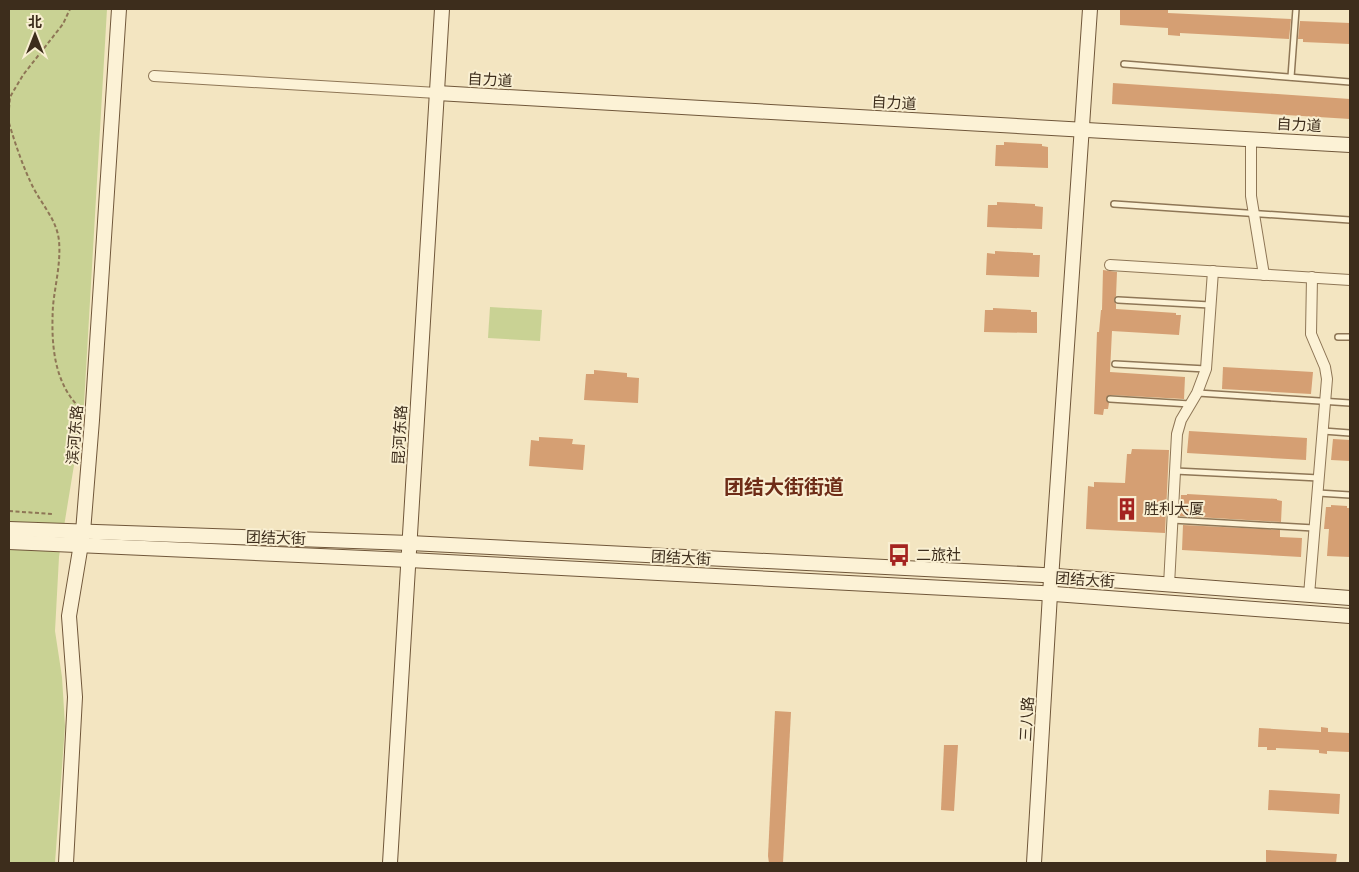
<svg xmlns="http://www.w3.org/2000/svg" width="1359" height="872" font-family="'Crimson Pro','Noto Sans SC',serif">
  <rect width="100%" height="100%" fill="#f3e5c1"/>
  <!-- green -->
  <g fill="#c9d294">
    <polygon points="9,9 107,9 84,404 59,557 55,631 62,677 65,726 55,863 9,863"/>
    <polygon points="490,307 542,310 540,341 488,338"/>
  </g>
  <!-- building -->
  <g fill="#d59f73">
    <polygon points="1120,9 1168,9 1168,13 1291,19 1289,39 1180,33 1180,36 1168,35 1168,28 1120,25"/>
    <polygon points="1300,21 1350,23 1350,44 1303,42 1303,39 1298,39"/>
    <polygon points="1113,83 1350,99 1350,119 1112,104"/>
    <polygon points="1004,142 1042,144 1042,146 1048,147 1048,168 995,166 996,145 1004,145"/>
    <polygon points="997,202 1035,204 1035,206 1043,207 1042,229 987,227 988,205 997,205"/>
    <polygon points="995,251 1033,253 1033,255 1040,255 1039,277 986,275 987,253 995,254"/>
    <polygon points="1103,270 1117,272 1116,296 1114,300 1116,304 1116,309 1176,313 1176,315 1181,315 1179,335 1112,331 1110,372 1185,377 1184,399 1110,395 1106,398 1109,403 1108,409 1104,409 1103,415 1094,414 1097,332 1099,332 1101,310 1102,310"/>
    <polygon points="993,308 1031,310 1031,312 1037,312 1037,333 984,332 985,310 993,310"/>
    <polygon points="1223,367 1313,372 1311,394 1222,389"/>
    <polygon points="594,370 627,373 627,377 639,378 638,403 584,400 586,374 594,374"/>
    <polygon points="1189,431 1307,438 1306,460 1187,453"/>
    <polygon points="539,437 573,439 572,444 585,445 583,470 529,466 531,440 539,441"/>
    <polygon points="1333,439 1350,440 1350,461 1331,460"/>
    <polygon points="1132,449 1169,450 1165,533 1086,529 1088,486 1094,487 1094,482 1125,483 1127,454 1131,454"/>
    <polygon points="1187,494 1277,499 1277,500 1282,501 1281,522 1180,516 1181,495 1187,495"/>
    <polygon points="1331,505 1347,506 1347,508 1350,508 1350,557 1327,556 1329,529 1324,529 1326,507 1331,507"/>
    <polygon points="1183,525 1280,530 1280,537 1302,538 1301,557 1182,550"/>
    <polygon points="775,711 791,712 783,863 769,863 768,856"/>
    <polygon points="1321,727 1328,728 1328,732 1350,733 1350,752 1327,751 1327,754 1319,753 1319,750 1276,748 1276,750 1267,750 1267,747 1258,747 1259,728 1321,732"/>
    <polygon points="944,745 958,745 954,811 941,810"/>
    <polygon points="1269,790 1340,794 1339,814 1268,810"/>
    <polygon points="1266,850 1337,854 1336,863 1266,863"/>
  </g>
  <g fill="none" stroke-linecap="round" stroke-linejoin="round">
    <defs>
      <g id="lane">
        <polyline points="1124,64 1350,82"/>
        <polyline points="1291,77 1296,9"/>
        <polyline points="1114,204 1350,220"/>
        <polyline points="1118,300 1210,305"/>
        <polyline points="1338,337 1350,337"/>
        <polyline points="1115,364 1206,369"/>
        <polyline points="1198,393 1350,403"/>
        <polyline points="1110,399 1190,404"/>
        <polyline points="1323,431 1350,433"/>
        <polyline points="1175,471 1319,478"/>
        <polyline points="1318,493 1350,495"/>
        <polyline points="1172,520 1314,528"/>
      </g>
      <g id="street">
        <polyline points="154,76 437,93"/>
        <polyline points="1251,139 1251,196 1264,275"/>
        <polyline points="1110,265 1350,280"/>
        <polyline points="1169,585 1177,434 1181,420 1197,393 1206,369 1213,271"/>
        <polyline points="1309,595 1327,379 1325,367 1311,334 1312,277"/>
      </g>
      <g id="secondary">
        <polyline points="437,93 1350,145"/>
        <polyline points="9,529 410,543 1043,575 1350,598"/>
        <polyline points="9,542 409,560 1041,593 1350,616"/>
        <polyline points="66,863 75,697 69,616 83,532 92,420 119,9"/>
        <polyline points="390,863 442,9"/>
        <polyline points="1034,863 1050,594 1090,9"/>
      </g>
    </defs>
    <!-- lane casing -->
    <use href="#lane" stroke="#8e7656" stroke-width="8"/>
    <!-- street casing -->
    <use href="#street" stroke="#8e7656" stroke-width="12"/>
    <!-- secondary casing -->
    <use href="#secondary" stroke="#70573a" stroke-width="16"/>
    <!-- path -->
    <g stroke="#8e7656" stroke-width="2" stroke-dasharray="4 2.5" stroke-linecap="butt">
      <polyline points="9,109 10,97 23,75 63,24 70,9"/>
      <path d="M9,123C15,143 22,164 31,183C40,203 57,219 59,241C61,263 55,285 53,306C51,342 53,383 81,409"/>
      <polyline points="9,511 52,514"/>
    </g>
    <!-- lane -->
    <use href="#lane" stroke="#fcf2d6" stroke-width="5"/>
    <!-- street -->
    <use href="#street" stroke="#fcf2d6" stroke-width="10"/>
    <!-- secondary -->
    <use href="#secondary" stroke="#fcf2d6" stroke-width="14"/>
  </g>
  <!-- icons -->
  <defs>
    <symbol id="building-bare" viewBox="-9 -9 18 18"><path d="M-4-6H4V6H1V3H-1V6H-4ZM-2.5-4.3h1.7v1.8h-1.7ZM.8-4.3h1.7v1.8H.8ZM-2.5-1h1.7V.8h-1.7ZM.8-1h1.7V.8H.8Z" fill="#a42320" stroke="#f9efd2" stroke-width="2.5" paint-order="stroke"/></symbol>
    <symbol id="bus-bare" viewBox="-9 -9 18 18"><path d="M-5-6H5V4H4V6H2V4H-2V6H-4V4H-5ZM-3.5-4V0h7V-4ZM-3.5 1.2v1.5H-2V1.2ZM2 1.2v1.5H3.5V1.2Z" fill="#a42320" stroke="#f9efd2" stroke-width="2.5" paint-order="stroke"/></symbol>
  </defs>
  <g fill-rule="evenodd">
    <use href="#building-bare" x="1111" y="493" width="32" height="32"/>
    <use href="#bus-bare" x="883" y="539" width="32" height="32"/>
  </g>
  <g text-anchor="middle" stroke-width="4" stroke-linejoin="round" paint-order="stroke">
    <!-- street labels -->
    <g font-size="15" fill="#3d2d1c" stroke="#f9efd2">
      <text transform="translate(490 80) rotate(3)" y="5">自力道</text>
      <text transform="translate(894 103) rotate(3)" y="5">自力道</text>
      <text transform="translate(1299 125) rotate(3)" y="5">自力道</text>
      <text transform="translate(75 435) rotate(-85)" y="5">滨河东路</text>
      <text transform="translate(400 435) rotate(-87)" y="5">昆河东路</text>
      <text transform="translate(276 538) rotate(2)" y="5">团结大街</text>
      <text transform="translate(681 558) rotate(3)" y="5">团结大街</text>
      <text transform="translate(1085 580) rotate(4)" y="5">团结大街</text>
      <text transform="translate(1027 719) rotate(-87)" y="5">三八路</text>
    </g>
    <!-- poi labels -->
    <g font-size="15" fill="#3d2d1c" stroke="#f9efd2" text-anchor="start">
      <text x="1144" y="514">胜利大厦</text>
      <text x="916" y="560">二旅社</text>
    </g>
    <!-- district labels -->
    <g font-size="20" font-weight="bold" fill="#6e2c17" stroke="#f9efd2">
      <text x="784" y="494">团结大街街道</text>
    </g>
  </g>
  <!-- border -->
  <rect width="1359" height="872" fill="none" stroke="#3d2d1c" stroke-width="20"/>
  <!-- north arrow -->
  <g transform="translate(35 35)" stroke="#f9efd2" stroke-width="4" paint-order="stroke">
  <path d="M0-4L9 19L0 12L-9 19Z" fill="#3d2d1c"/>
  <text y="-8" font-size="14" font-weight="bold" text-anchor="middle" fill="#3d2d1c">北</text>
  </g>
</svg>
